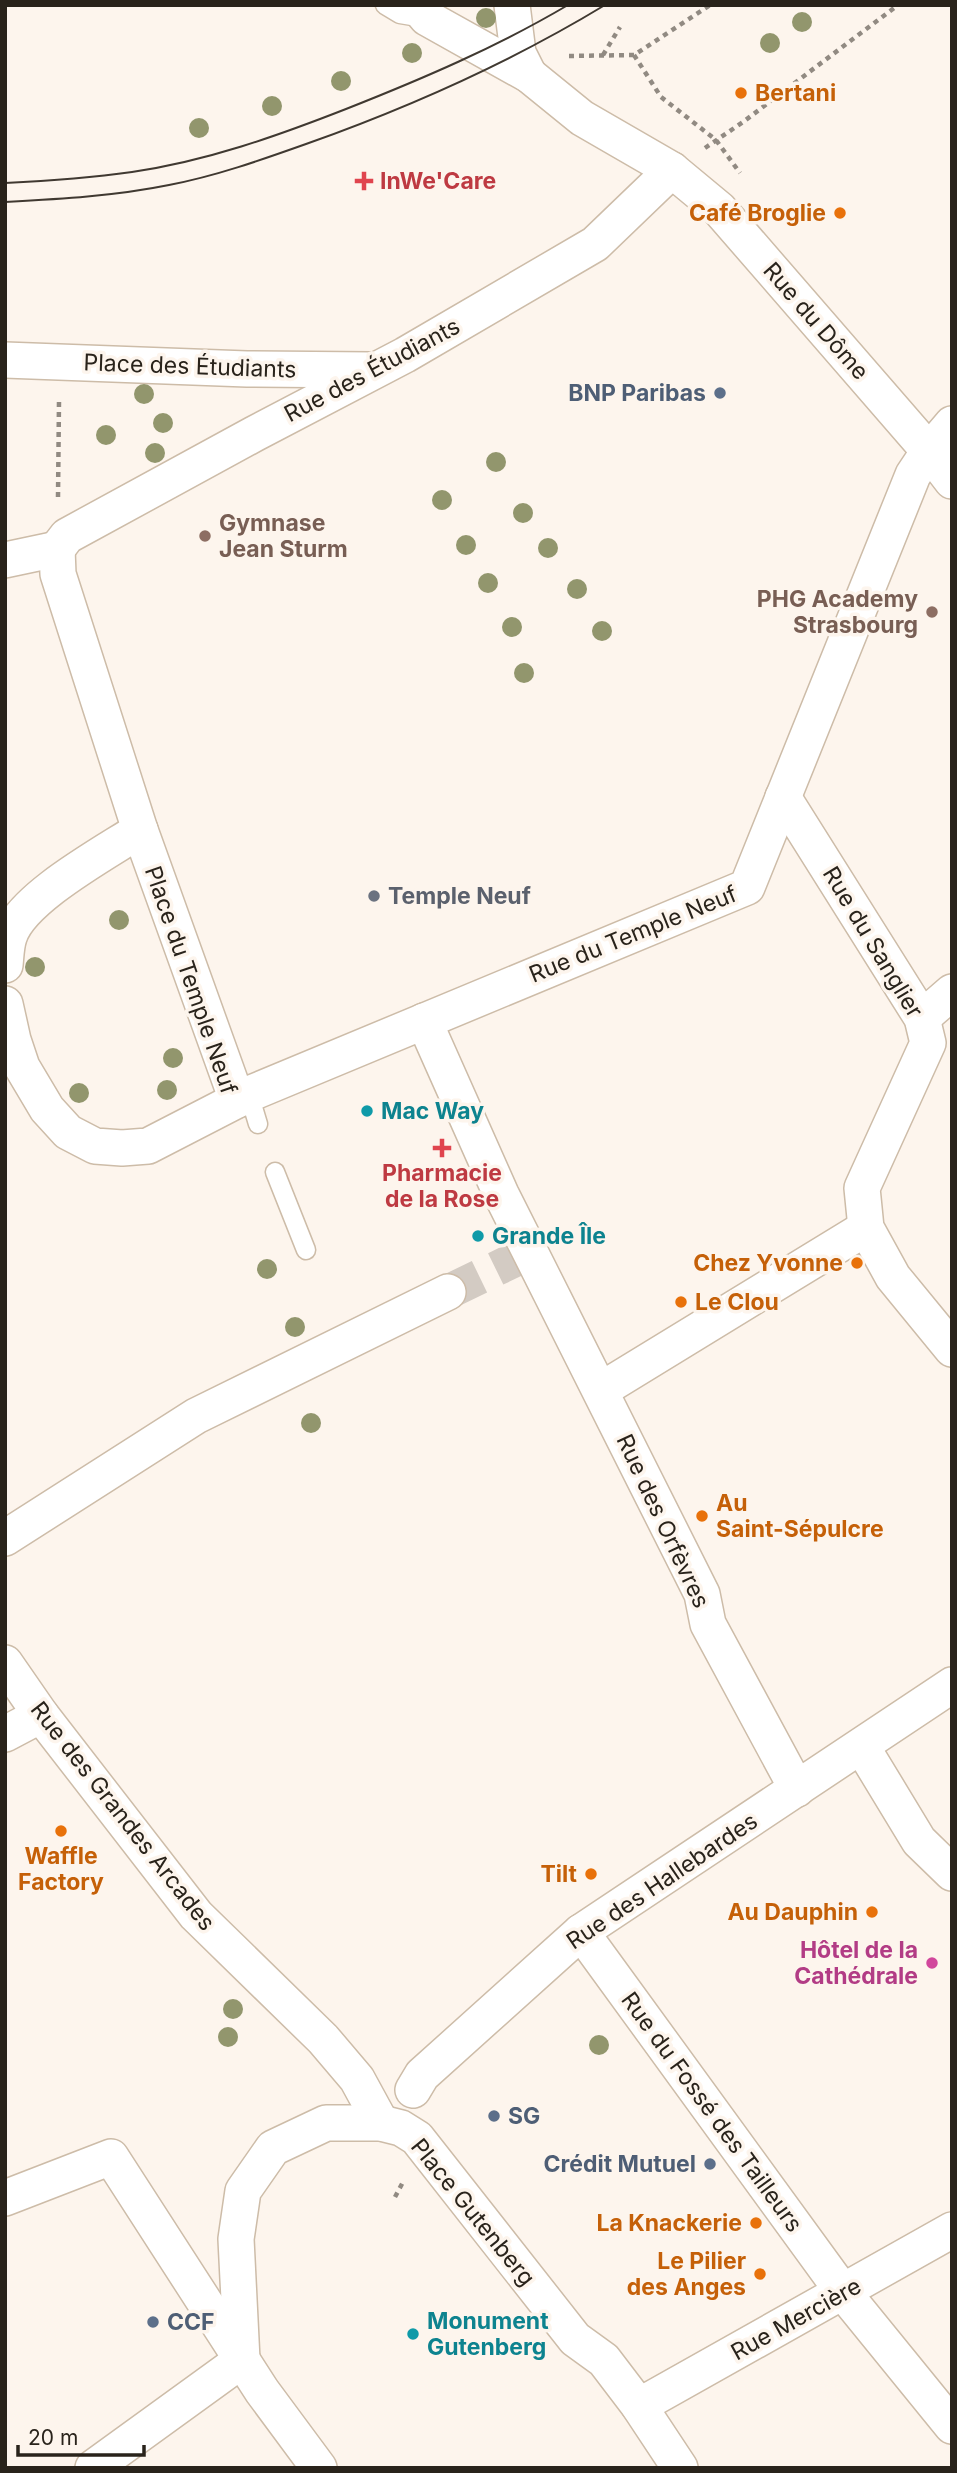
<svg xmlns="http://www.w3.org/2000/svg" width="957" height="2473" font-family="Inter,sans-serif">
  <rect width="100%" height="100%" fill="#fdf5ed"/>
  <g fill="none" stroke-linecap="round" stroke-linejoin="round">
    <!-- street-tunnel -->
    <polyline stroke="#d3cbc3" stroke-width="35" stroke-dasharray="35 18" stroke-linecap="butt" points="448,1292 514,1260"/>
    <defs>
      <g id="lane">
        <polyline points="385,5 400,14 424,18"/>
        <polyline points="249,1094 258,1124"/>
        <polyline points="275,1172 306,1250"/>
      </g>
      <g id="street">
        <polyline points="416,5 427,18 529,75 582,118 672,170 719,209 929,451 952,481"/>
        <polyline points="512,5 518,53 529,75"/>
        <polyline points="5,360 247,369 372,370"/>
        <polyline points="57,549 67,536 254,434 405,355 595,244 672,170"/>
        <polyline points="57,549 58,574 140,830 237,1100"/>
        <polyline points="5,560 57,549"/>
        <polyline points="783,797 922,1018 928,1043 862,1188 866,1228 893,1277 952,1349"/>
        <path d="M5,965C6,956 6,946 9,937C21,898 105,853 140,830"/>
        <polyline points="5,1004 13,1040 22,1067 47,1109 68,1132 95,1146 122,1148 148,1146 249,1094 747,887 913,475 929,451 952,424"/>
        <polyline points="922,1018 952,992"/>
        <polyline points="424,1021 501,1194 702,1594 708,1624 797,1789"/>
        <polyline points="601,1390 866,1228"/>
        <polyline points="5,1538 196,1416 448,1292"/>
        <polyline points="5,1663 41,1715 196,1915 323,2039 357,2079 381,2123"/>
        <polyline points="5,1734 41,1715"/>
        <polyline points="862,1747 919,1841 952,1873"/>
        <polyline points="581,1932 843,2292 952,2426"/>
        <polyline points="413,2090 422,2075 581,1932 952,1685"/>
        <polyline points="5,2198 111,2157 262,2391 319,2468"/>
        <polyline points="639,2406 952,2230"/>
        <polyline points="93,2468 242,2360 236,2239 243,2191 273,2148 326,2123 381,2123 401,2128 417,2138 575,2339 604,2360 639,2406 680,2468"/>
      </g>
    </defs>
    <!-- lane casing -->
    <use href="#lane" stroke="#cdbca8" stroke-width="21"/>
    <!-- street casing -->
    <use href="#street" stroke="#cdbca8" stroke-width="38"/>
    <!-- path -->
    <g stroke="#918a82" stroke-width="4.5" stroke-dasharray="5 5" stroke-linecap="butt">
      <polyline points="603,55 620,27"/>
      <polyline points="634,55 661,97 716,140 740,173"/>
      <polyline points="569,56 634,55 710,5"/>
      <polyline points="705,148 743,122 898,5"/>
      <polyline points="58,497 59,401"/>
      <polyline points="395,2197 403,2182"/>
    </g>
    <!-- lane -->
    <use href="#lane" stroke="#fff" stroke-width="18"/>
    <!-- street -->
    <use href="#street" stroke="#fff" stroke-width="35"/>
    <!-- tram -->
    <g stroke="#403931" stroke-width="2">
      <path d="M5,183C48,181 90,178 132,172C207,161 277,136 346,109C422,79 497,47 568,5"/>
      <path d="M5,202C60,199 115,196 169,185C216,176 261,160 306,144C410,107 511,62 605,5"/>
    </g>
  </g>
  <!-- trees -->
  <g fill="#92966d">
    <circle cx="486" cy="18" r="10"/>
    <circle cx="802" cy="22" r="10"/>
    <circle cx="770" cy="43" r="10"/>
    <circle cx="412" cy="53" r="10"/>
    <circle cx="341" cy="81" r="10"/>
    <circle cx="272" cy="106" r="10"/>
    <circle cx="199" cy="128" r="10"/>
    <circle cx="144" cy="394" r="10"/>
    <circle cx="163" cy="423" r="10"/>
    <circle cx="106" cy="435" r="10"/>
    <circle cx="155" cy="453" r="10"/>
    <circle cx="496" cy="462" r="10"/>
    <circle cx="442" cy="500" r="10"/>
    <circle cx="523" cy="513" r="10"/>
    <circle cx="466" cy="545" r="10"/>
    <circle cx="548" cy="548" r="10"/>
    <circle cx="488" cy="583" r="10"/>
    <circle cx="577" cy="589" r="10"/>
    <circle cx="512" cy="627" r="10"/>
    <circle cx="602" cy="631" r="10"/>
    <circle cx="524" cy="673" r="10"/>
    <circle cx="119" cy="920" r="10"/>
    <circle cx="35" cy="967" r="10"/>
    <circle cx="173" cy="1058" r="10"/>
    <circle cx="167" cy="1090" r="10"/>
    <circle cx="79" cy="1093" r="10"/>
    <circle cx="267" cy="1269" r="10"/>
    <circle cx="295" cy="1327" r="10"/>
    <circle cx="311" cy="1423" r="10"/>
    <circle cx="233" cy="2009" r="10"/>
    <circle cx="228" cy="2037" r="10"/>
    <circle cx="599" cy="2045" r="10"/>
  </g>
  <!-- markers -->
  <g fill="#e8710a" stroke="#fdf5ed" stroke-width="2.5">
    <circle cx="741" cy="93" r="7"/>
    <circle cx="840" cy="213" r="7"/>
    <circle cx="857" cy="1263" r="7"/>
    <circle cx="681" cy="1302" r="7"/>
    <circle cx="702" cy="1516" r="7"/>
    <circle cx="61" cy="1831" r="7"/>
    <circle cx="591" cy="1874" r="7"/>
    <circle cx="872" cy="1912" r="7"/>
    <circle cx="756" cy="2223" r="7"/>
    <circle cx="760" cy="2274" r="7"/>
  </g>
  <g fill="#e0444e" stroke="#fdf5ed" stroke-width="2.5">
    <path d="M360.5 170.5h7v7h7v7h-7v7h-7v-7h-7v-7h7z"/>
    <path d="M438.5 1137.5h7v7h7v7h-7v7h-7v-7h-7v-7h7z"/>
  </g>
  <g fill="#5c6f8a" stroke="#fdf5ed" stroke-width="2.5">
    <circle cx="720" cy="393" r="7"/>
    <circle cx="494" cy="2116" r="7"/>
    <circle cx="710" cy="2164" r="7"/>
    <circle cx="153" cy="2322" r="7"/>
  </g>
  <g fill="#8d6e63" stroke="#fdf5ed" stroke-width="2.5">
    <circle cx="205" cy="536" r="7"/>
    <circle cx="932" cy="612" r="7"/>
  </g>
  <circle fill="#6b7280" stroke="#fdf5ed" stroke-width="2.5" cx="374" cy="896" r="7"/>
  <g fill="#0f9aa8" stroke="#fdf5ed" stroke-width="2.5">
    <circle cx="367" cy="1111" r="7"/>
    <circle cx="478" cy="1236" r="7"/>
    <circle cx="413" cy="2334" r="7"/>
  </g>
  <circle fill="#d1479c" stroke="#fdf5ed" stroke-width="2.5" cx="932" cy="1963" r="7"/>
  <g text-anchor="middle" stroke-width="7" stroke-linejoin="round" paint-order="stroke">
    <!-- food labels -->
    <g font-size="23" font-weight="bold" fill="#c56008" stroke="#fdf5ed" text-anchor="end">
      <text x="755" y="101" text-anchor="start">Bertani</text>
      <text x="826" y="221">Café Broglie</text>
      <text x="843" y="1271">Chez Yvonne</text>
      <text x="695" y="1310" text-anchor="start">Le Clou</text>
      <text x="716" y="1511" text-anchor="start">Au<tspan x="716" dy="26">Saint-Sépulcre</tspan></text>
      <text x="61" y="1864" text-anchor="middle">Waffle<tspan x="61" dy="26">Factory</tspan></text>
      <text x="577" y="1882">Tilt</text>
      <text x="858" y="1920">Au Dauphin</text>
      <text x="742" y="2231">La Knackerie</text>
      <text x="746" y="2269">Le Pilier<tspan x="746" dy="26">des Anges</tspan></text>
    </g>
    <!-- health labels -->
    <g font-size="23" font-weight="bold" fill="#be3a42" stroke="#fdf5ed" text-anchor="start">
      <text x="380" y="189">InWe'Care</text>
      <text x="442" y="1181" text-anchor="middle">Pharmacie<tspan x="442" dy="26">de la Rose</tspan></text>
    </g>
    <!-- street labels -->
    <g font-size="23" fill="#29231b" stroke="#fdf5ed">
      <text transform="translate(816 321) rotate(49)" y="8">Rue du Dôme</text>
      <text transform="translate(190 366) rotate(2)" y="8">Place des Étudiants</text>
      <text transform="translate(372 370) rotate(-28)" y="8">Rue des Étudiants</text>
      <text transform="translate(633 934) rotate(-22)" y="8">Rue du Temple Neuf</text>
      <text transform="translate(873 942) rotate(59)" y="8">Rue du Sanglier</text>
      <text transform="translate(191 980) rotate(71)" y="8">Place du Temple Neuf</text>
      <text transform="translate(663 1521) rotate(65)" y="8">Rue des Orfèvres</text>
      <text transform="translate(123 1816) rotate(52)" y="8">Rue des Grandes Arcades</text>
      <text transform="translate(662 1881) rotate(-34)" y="8">Rue des Hallebardes</text>
      <text transform="translate(712 2112) rotate(54)" y="8">Rue du Fossé des Tailleurs</text>
      <text transform="translate(473 2212) rotate(51)" y="8">Place Gutenberg</text>
      <text transform="translate(796 2319) rotate(-29)" y="8">Rue Mercière</text>
    </g>
    <!-- service labels -->
    <g font-size="23" font-weight="bold" fill="#4e5e75" stroke="#fdf5ed" text-anchor="end">
      <text x="706" y="401">BNP Paribas</text>
      <text x="508" y="2124" text-anchor="start">SG</text>
      <text x="696" y="2172">Crédit Mutuel</text>
      <text x="167" y="2330" text-anchor="start">CCF</text>
    </g>
    <!-- education labels -->
    <g font-size="23" font-weight="bold" fill="#785e54" stroke="#fdf5ed" text-anchor="start">
      <text x="219" y="531">Gymnase<tspan x="219" dy="26">Jean Sturm</tspan></text>
      <text x="918" y="607" text-anchor="end">PHG Academy<tspan x="918" dy="26">Strasbourg</tspan></text>
    </g>
    <!-- worship labels -->
    <g font-size="23" font-weight="bold" fill="#5b616d" stroke="#fdf5ed" text-anchor="start">
      <text x="388" y="904">Temple Neuf</text>
    </g>
    <!-- culture labels -->
    <g font-size="23" font-weight="bold" fill="#0d838f" stroke="#fdf5ed" text-anchor="start">
      <text x="381" y="1119">Mac Way</text>
      <text x="492" y="1244">Grande Île</text>
      <text x="427" y="2329">Monument<tspan x="427" dy="26">Gutenberg</tspan></text>
    </g>
    <!-- hotel labels -->
    <g font-size="23" font-weight="bold" fill="#b23c85" stroke="#fdf5ed" text-anchor="end">
      <text x="918" y="1958">Hôtel de la<tspan x="918" dy="26">Cathédrale</tspan></text>
    </g>
  </g>
  <!-- border -->
  <rect width="957" height="2473" fill="none" stroke="#29231b" stroke-width="14"/>
  <!-- scale -->
  <path d="M18 2445v10h126v-10" fill="none" stroke="#29231b" stroke-width="3.5"/>
  <text x="28" y="2445" font-size="21" fill="#29231b" stroke="#fdf5ed" stroke-width="5" paint-order="stroke">20 m</text>
</svg>
